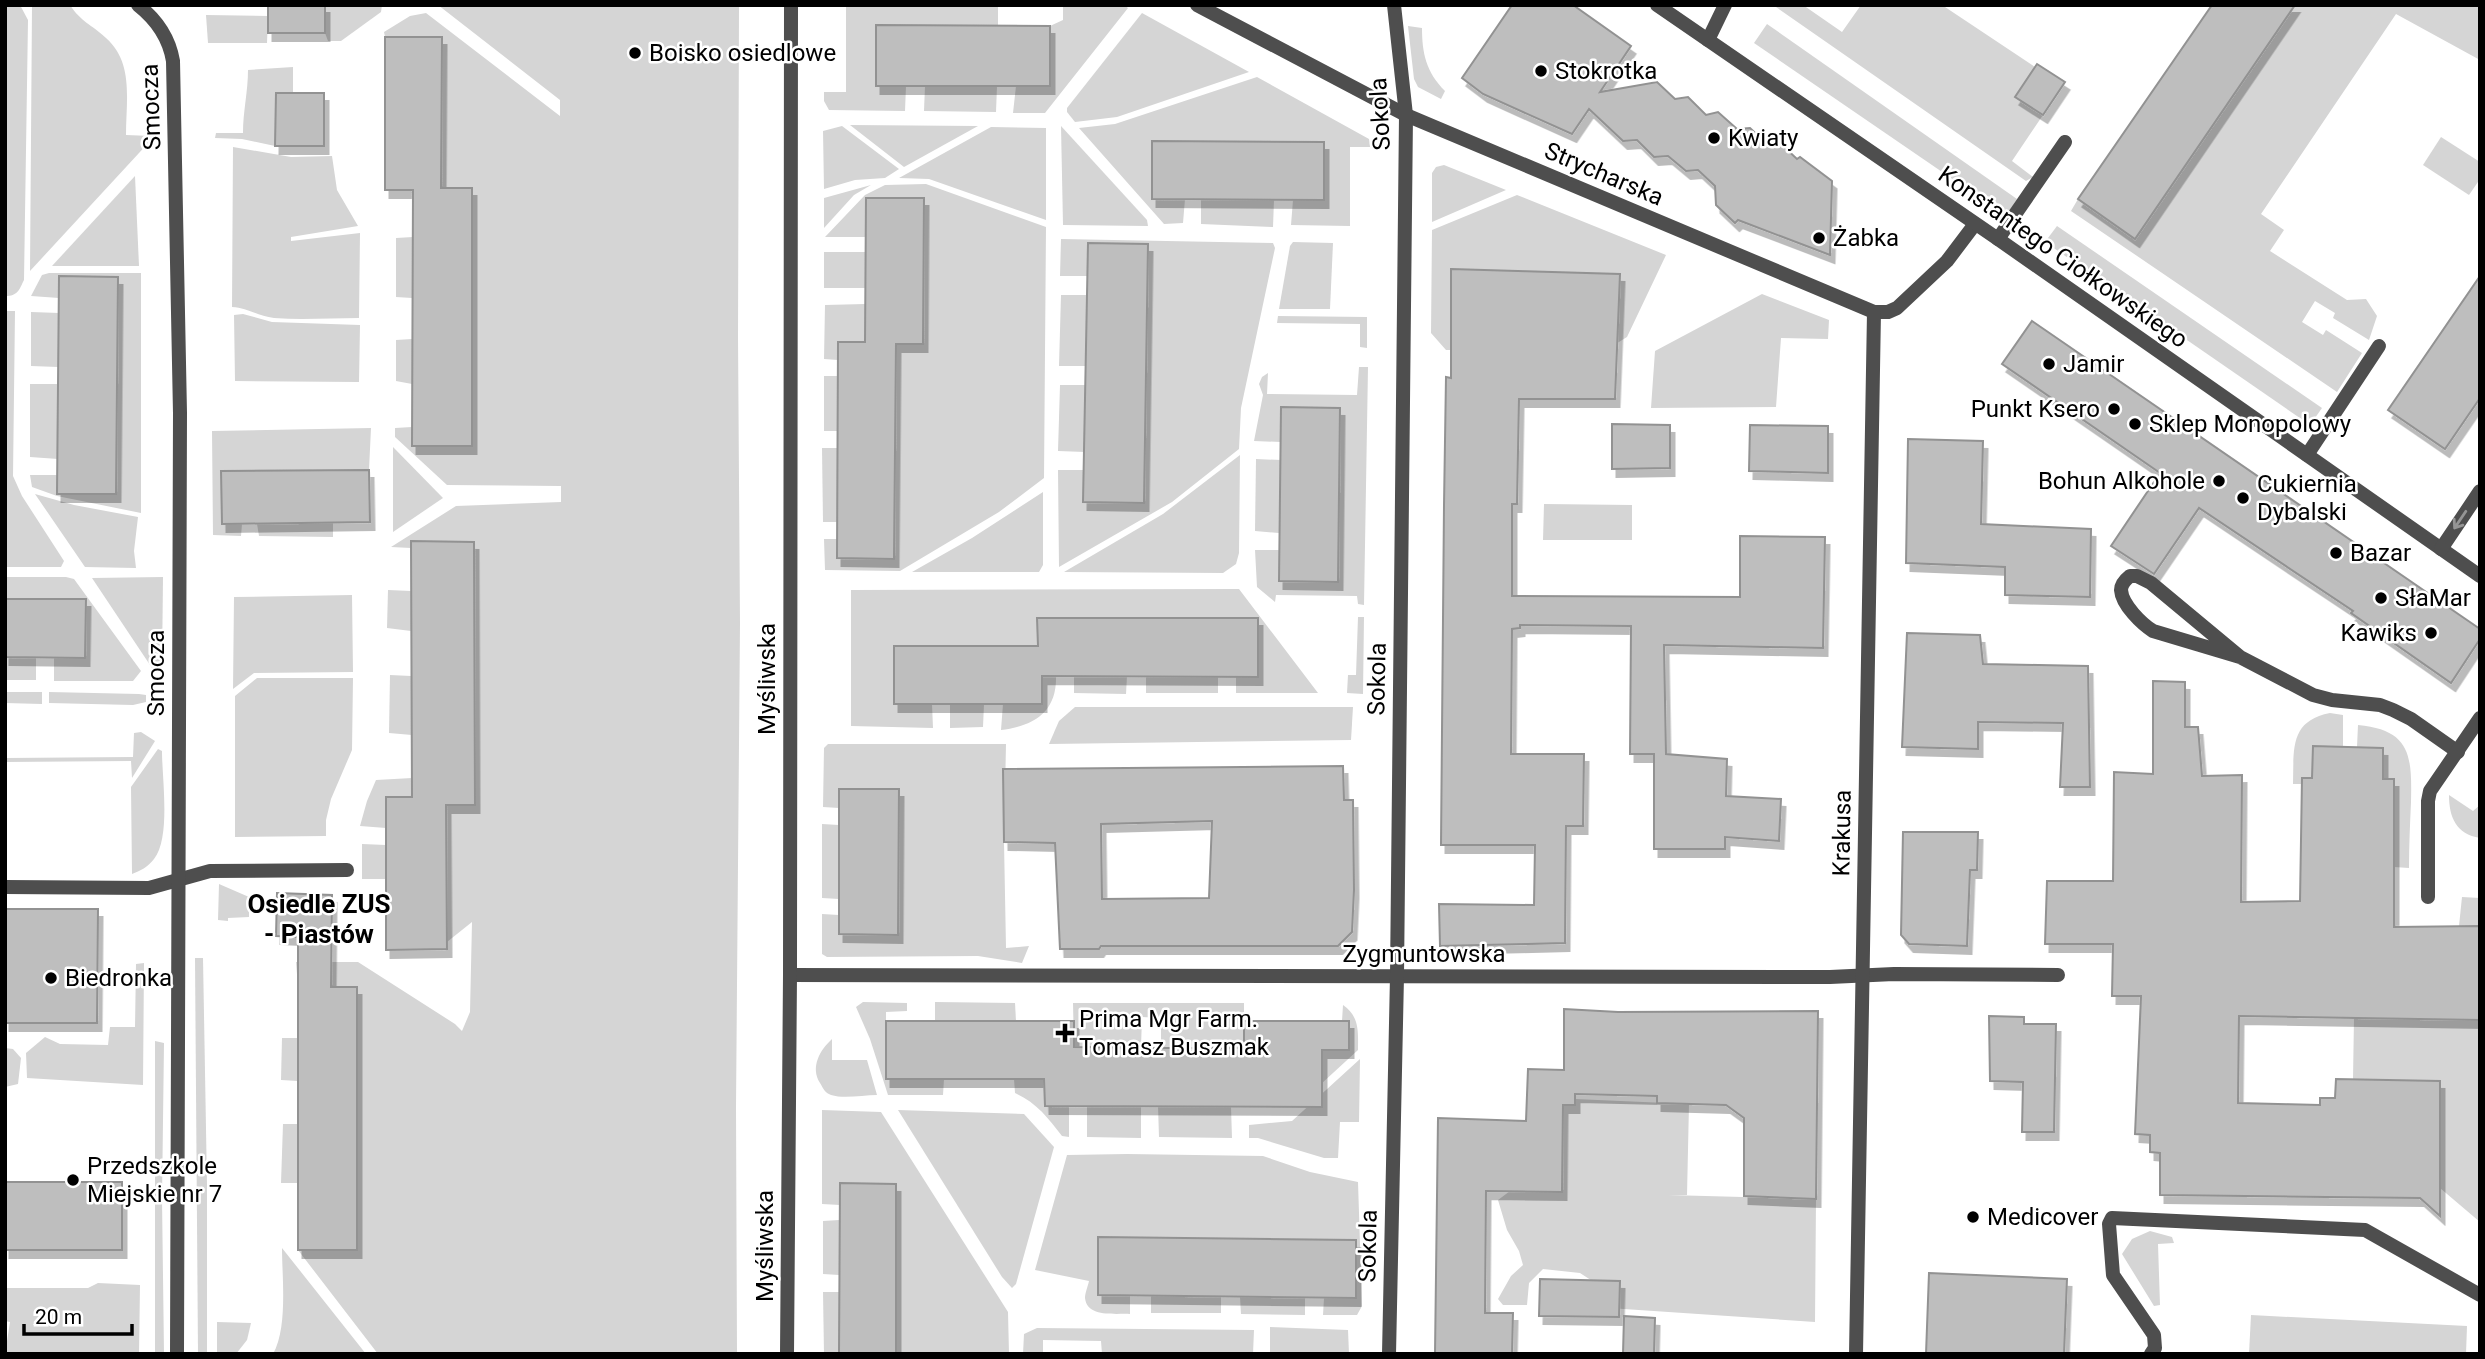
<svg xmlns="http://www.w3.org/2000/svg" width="2485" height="1359" font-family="Roboto,sans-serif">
  <defs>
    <filter id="shadow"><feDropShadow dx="4.5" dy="8" stdDeviation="0" flood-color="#0004"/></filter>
  </defs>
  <rect width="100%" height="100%" fill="#fff"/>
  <!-- green -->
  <g fill="#d5d5d5">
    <path d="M5,5H20L28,20L24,280C19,290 18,296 5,296Z"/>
    <path d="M32,5H70C81,22 91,24 106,38C134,63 126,100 126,135L151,136V140L30,271Z"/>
    <polygon points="325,5 382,5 381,12 341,41 328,41 325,33"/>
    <polygon points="438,5 739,5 738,337 740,623 736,1107 737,1354 378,1354 298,1250 357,987 298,987 296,962 358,962 455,1024 462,1031 470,1012 472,922 447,942 446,805 475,805 474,542 411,541 411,548 391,547 456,506 561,502 561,486 447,485 395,437 395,428 412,427 412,446 472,446 472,188 441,188 441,37 385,37 384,32 410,16 426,13 560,116 560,100"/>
    <polygon points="846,5 998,5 998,26 876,25 876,85 906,86 905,111 829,110 824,101 824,92 846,92"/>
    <polygon points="1063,5 1124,5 1128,8 1045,113 1013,113 1016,86 1050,86 1050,26 1063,20"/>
    <polygon points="1777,5 1803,5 1842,32 1861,5 1942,5 2035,67 2015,97 2043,115 2012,161 2033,177 2026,181 1776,7"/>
    <polygon points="2295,5 2480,5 2480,60 2396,14 2261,214 2284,230 2270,251 2347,300 2366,299 2377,316 2369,340 2333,318 2335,313 2315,301 2302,322 2323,335 2326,330 2362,353 2337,392 2071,211 2078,199 2135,238"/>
    <polygon points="1142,13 1249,72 1117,117 1075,122 1067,112 1067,108"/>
    <polygon points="206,15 268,16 267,43 208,43"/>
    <polygon points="1767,24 2017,199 2010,210 2002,213 1754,43"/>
    <path d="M1408,26L1422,28C1422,53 1426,72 1445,91L1441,99L1418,87L1414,79Z"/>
    <path d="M293,67V93H276L275,146L242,139L215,138L216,133H243C243,111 248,92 248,70Z"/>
    <polygon points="1257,77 1369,139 1370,147 1350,147 1350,226 1291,225 1293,200 1323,200 1324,142 1152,141 1152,199 1185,199 1183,223 1164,224 1079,128 1115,124"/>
    <polygon points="925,86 997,86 996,112 924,111"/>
    <polygon points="850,125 978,126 904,167"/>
    <polygon points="842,126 899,169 885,178 855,180 824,189 823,131"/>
    <polygon points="1061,126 1147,220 1148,226 1063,225"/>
    <polygon points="991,127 1046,128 1046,220 929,179 899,178"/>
    <polygon points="2441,137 2480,162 2480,179 2469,195 2423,165"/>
    <path d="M233,147L291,157L332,156L337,190L358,226L291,237V241L360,233L359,318C331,318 302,320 274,318C258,316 248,308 232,307Z"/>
    <polygon points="1444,165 1506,190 1432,222 1432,173 1436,167"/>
    <polygon points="135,176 139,266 52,266"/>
    <polygon points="926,184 1046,227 1044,478 999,512 900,571 825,570 824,539 837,539 837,558 894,558 896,344 923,344 924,199 866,198 865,237 825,237 865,195 885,185"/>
    <polygon points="871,185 854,195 824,228 824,198"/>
    <polygon points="1517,195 1666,255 1627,337 1606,350 1619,274 1452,269 1481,350 1446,350 1431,333 1432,230"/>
    <polygon points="1201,200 1274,200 1273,227 1201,224"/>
    <polygon points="2057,226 2322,408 2310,425 2045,242"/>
    <polygon points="413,237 412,298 396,297 396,238"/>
    <polygon points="1061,239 1273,243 1275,248 1241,408 1239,449 1172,502 1059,567 1058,470 1084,470 1147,244 1088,243 1087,276 1060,276"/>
    <polygon points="1293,242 1333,243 1330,309 1279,309 1290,246"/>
    <rect x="824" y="252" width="41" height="36"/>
    <polygon points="49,273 141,273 141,513 57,496 32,487 30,475 58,475 116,493 118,277 60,276 59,298 31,296 42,275"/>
    <polygon points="1762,294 1829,320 1828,339 1781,338 1776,407 1651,408 1655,351"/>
    <polygon points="1061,295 1087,295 1086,366 1059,366"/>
    <polygon points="865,304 865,342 838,342 838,360 824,359 825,305"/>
    <polygon points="5,311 15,311 13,476 22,496 64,561 61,567 5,567"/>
    <polygon points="31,312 59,313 58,367 31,366"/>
    <polygon points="243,314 272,322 360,325 359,382 235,381 234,315"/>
    <polygon points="1278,316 1367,317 1367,348 1360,347 1360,324 1277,323"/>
    <polygon points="412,339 412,384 396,381 396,340"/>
    <polygon points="1359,367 1368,367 1364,605 1358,604 1357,596 1276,595 1275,602 1257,587 1255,550 1279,550 1279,581 1338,580 1340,409 1282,407 1281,442 1254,441 1263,395 1259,384 1262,377 1268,373 1267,394 1357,395"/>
    <rect x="824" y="376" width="14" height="55"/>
    <polygon points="30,384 58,384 58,459 30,457"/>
    <polygon points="1060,385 1085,385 1085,452 1058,451"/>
    <polygon points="371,428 369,470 221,471 222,524 242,524 241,536 213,535 212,431"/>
    <polygon points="393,447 443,498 393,532"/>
    <polygon points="822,448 838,448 837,522 823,522"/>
    <polygon points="1240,455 1239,553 1236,564 1223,573 1064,572 1163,514"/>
    <polygon points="1256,459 1281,460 1279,533 1255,531"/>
    <polygon points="1043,492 1043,565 1039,572 912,572 972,538"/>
    <polygon points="35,494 74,505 138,517 134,551 136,568 85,567"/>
    <polygon points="1544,504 1632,505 1632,540 1543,540"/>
    <polygon points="333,523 333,537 259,536 257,524"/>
    <polygon points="5,577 66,577 74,579 141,671 133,681 54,681 54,658 85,658 86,600 5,599"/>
    <polygon points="163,577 162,666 154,671 92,578"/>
    <polygon points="1239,589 1318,693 1236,693 1236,677 1258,676 1258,618 1038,618 1038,646 895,646 895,704 932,704 933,728 851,726 851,590"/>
    <polygon points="388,590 411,591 411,631 387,628"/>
    <polygon points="352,595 353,672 254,673 233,689 234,597"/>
    <polygon points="1358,617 1364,617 1363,694 1347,693 1348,675 1356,675"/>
    <polygon points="5,657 36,658 36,680 5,680"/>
    <polygon points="390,675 411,676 412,735 389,733"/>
    <path d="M1042,676H1056C1057,712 1034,726 1001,730L1003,704H1042Z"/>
    <polygon points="1074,676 1127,676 1126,694 1074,693"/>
    <rect x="1146" y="676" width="72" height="17"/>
    <polygon points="257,678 353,678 352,750 331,799 326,820 326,836 235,837 235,696"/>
    <polygon points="5,692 42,692 42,704 5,703"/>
    <polygon points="49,692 139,694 146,695 146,702 133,705 49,703"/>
    <polygon points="950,704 984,704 983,727 950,728"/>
    <polygon points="1075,707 1353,707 1351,740 1049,744 1059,721"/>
    <path d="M2330,713L2343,715V747L2313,746L2312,778H2302L2301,784H2293C2294,750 2289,721 2330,713Z"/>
    <path d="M2358,725C2411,730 2412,756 2411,802C2410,824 2409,846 2409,868L2394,867L2393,779H2383V748L2357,747Z"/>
    <polygon points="141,732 155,741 132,778 131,761 5,762 5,758 133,757 134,733"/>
    <polygon points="828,744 1006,744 1004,842 1006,948 1029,946 1022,963 978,956 827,957 822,954 822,914 839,915 839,934 898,934 899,790 839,808 823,807 824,748"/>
    <path d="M158,749L162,751C162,778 171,838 154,859C148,867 140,871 132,874L131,787Z"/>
    <polygon points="412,778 411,797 386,797 386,828 360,826 367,801 376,780"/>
    <path d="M2449,795L2473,811L2480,805V838C2456,834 2449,817 2449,795Z"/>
    <polygon points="822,824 839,825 839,899 822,898"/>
    <polygon points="362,844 386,845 386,879 362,879"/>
    <polygon points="219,884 249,897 249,917 228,918 228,921 218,920"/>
    <polygon points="2462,897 2480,898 2480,926 2459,926"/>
    <polygon points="195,958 203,958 207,1185 207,1354 198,1354"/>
    <polygon points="144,963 143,1085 27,1078 26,1053 45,1037 60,1044 108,1045 110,1027 135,1027 136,964"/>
    <polygon points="863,1002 907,1003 907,1011 886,1012 886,1078 944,1079 943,1095 888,1095 870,1039 856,1007"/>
    <polygon points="935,1002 1015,1003 1016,1021 935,1021"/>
    <polygon points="1073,1003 1244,1003 1244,1048 1161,1048 1161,1018 1142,1017 1141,1047 1074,1047"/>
    <path d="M1343,1005C1360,1017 1358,1032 1358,1050L1296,1107V1078H1322V1050H1349V1021H1342Z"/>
    <polygon points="2354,1018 2480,1020 2480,1222 2440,1188 2440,1081 2353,1079"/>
    <polygon points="282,1038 298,1038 298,1081 281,1080"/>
    <path d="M832,1039V1060H867L877,1095C863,1095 844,1099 831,1095C825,1093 823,1088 820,1083C810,1067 820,1050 832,1039Z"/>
    <polygon points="155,1041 164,1043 162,1198 164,1354 155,1354"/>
    <polygon points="5,1048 13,1049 21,1058 18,1084 5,1087"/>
    <polygon points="1360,1059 1359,1122 1340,1122 1338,1158 1324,1158 1258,1138 1249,1138 1249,1125 1292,1121"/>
    <path d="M1014,1079H1046L1045,1104L1069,1107V1137L1062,1136C1048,1118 1037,1103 1015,1093Z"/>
    <polygon points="1575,1099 1689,1104 1687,1195 1668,1195 1816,1199 1815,1322 1609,1308 1600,1286 1580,1273 1543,1269 1529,1283 1527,1305 1503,1305 1498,1299 1511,1276 1523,1265 1519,1251 1507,1230 1498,1200 1510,1191 1562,1192 1563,1105"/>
    <polygon points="1087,1106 1141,1107 1141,1138 1087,1137"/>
    <polygon points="1158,1106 1231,1107 1232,1138 1159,1137"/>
    <polygon points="822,1110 881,1112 1008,1312 1009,1354 896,1354 896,1184 840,1183 840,1205 822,1204"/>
    <polygon points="898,1110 1024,1114 1054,1147 1016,1284 1012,1288 1002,1277"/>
    <polygon points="283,1124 298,1124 298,1183 281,1183"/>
    <path d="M1127,1154L1263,1156L1310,1172L1358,1182L1362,1306L1357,1315H1323L1324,1298H1356V1240L1098,1295L1130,1296V1314C1116,1313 1087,1318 1085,1298C1085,1293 1088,1286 1089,1281L1035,1270L1067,1155Z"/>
    <polygon points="839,1220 839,1275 823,1274 823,1221"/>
    <polygon points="2150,1231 2172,1237 2174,1243 2158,1244 2160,1305 2154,1306 2122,1254 2132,1239"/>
    <path d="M282,1248L366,1354H273C288,1328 282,1277 282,1248Z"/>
    <polygon points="98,1283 140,1285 139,1354 5,1354 10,1322 5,1321 5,1288 88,1288"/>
    <polygon points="823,1292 839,1292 839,1354 824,1354"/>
    <polygon points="1151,1296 1221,1297 1221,1313 1151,1313"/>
    <polygon points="1240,1297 1305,1298 1305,1315 1241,1314"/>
    <polygon points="2251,1315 2467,1326 2466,1354 2249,1354"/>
    <polygon points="217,1322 251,1323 247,1340 236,1354 217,1354"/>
    <polygon points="1270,1327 1348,1330 1349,1354 1270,1354"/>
    <polygon points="1037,1328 1254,1330 1253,1354 1102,1354 1101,1341 1043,1340 1043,1354 1023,1354 1024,1334"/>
  </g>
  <!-- building -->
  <g fill="#bebebe" stroke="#929292" stroke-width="2" fill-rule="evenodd" filter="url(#shadow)">
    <rect x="268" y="5" width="57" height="28"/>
    <polygon points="1512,5 1573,5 1631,46 1600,92 1657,82 1675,99 1688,97 1706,115 1718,112 1737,129 1750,128 1768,145 1782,145 1797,159 1800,157 1832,181 1830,255 1738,220 1735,223 1716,205 1715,186 1698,170 1686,171 1668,156 1654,157 1637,140 1623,141 1589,109 1572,134 1483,94 1462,78"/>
    <polygon points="2212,5 2295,5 2135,239 2078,199"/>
    <polygon points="876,25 1050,26 1050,86 876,86"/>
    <polygon points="385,37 442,37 441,188 472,188 472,446 412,446 413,190 385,190"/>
    <polygon points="2037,64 2065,82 2043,115 2015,97"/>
    <polygon points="276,93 324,93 324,146 275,146"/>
    <polygon points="1152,141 1324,142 1324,200 1152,199"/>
    <polygon points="866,198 924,198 923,344 896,344 894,559 837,558 838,342 865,342"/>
    <polygon points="1088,243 1148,244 1144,503 1083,502"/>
    <polygon points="1451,269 1620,274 1615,399 1519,399 1517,504 1512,504 1512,596 1740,597 1740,536 1825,537 1823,648 1664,645 1666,754 1727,759 1726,796 1781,799 1779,841 1725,837 1725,849 1654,849 1654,754 1630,754 1631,626 1520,625 1520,628 1512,629 1511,754 1584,754 1583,826 1566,826 1565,943 1440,946 1439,904 1534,905 1535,845 1441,845 1444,505 1446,377 1451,378"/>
    <polygon points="59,276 118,277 116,494 57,494"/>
    <polygon points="2480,276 2480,398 2445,449 2388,410"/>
    <polygon points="2032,321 2480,629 2480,639 2451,683 2351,613 2353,611 2199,508 2154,574 2111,546 2160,473 2002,364"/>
    <polygon points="1281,407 1340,408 1338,582 1279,581"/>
    <polygon points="1612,424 1670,425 1670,468 1612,469"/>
    <polygon points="1750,425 1828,426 1828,473 1749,471"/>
    <polygon points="1908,439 1983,441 1981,524 2091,529 2090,597 2005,595 2005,567 1906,563"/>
    <polygon points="369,470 370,522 222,524 221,471"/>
    <polygon points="411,541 474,542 475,805 446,805 447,949 386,950 386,797 412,797"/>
    <polygon points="5,599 86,599 85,658 5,657"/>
    <polygon points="1037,618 1258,618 1258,677 1042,676 1042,704 894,704 894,646 1038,646"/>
    <polygon points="1907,633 1980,635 1983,664 2088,666 2090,787 2060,787 2063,723 1978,722 1978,749 1902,747"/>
    <polygon points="2153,681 2185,682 2185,727 2198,727 2202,776 2242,775 2241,902 2300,901 2302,778 2312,778 2313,746 2383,748 2383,779 2394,779 2394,927 2480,926 2480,1020 2239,1016 2238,1103 2320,1105 2320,1098 2335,1098 2336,1079 2440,1081 2440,1216 2420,1198 2160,1195 2160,1153 2150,1152 2150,1135 2135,1134 2141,996 2112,996 2113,944 2045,944 2047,881 2113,881 2114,772 2153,774"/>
    <path d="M1343,766L1344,800H1353L1354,890L1352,932L1338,946H1101L1099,949H1060L1055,843L1004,842L1003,769ZM1212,821L1209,898L1102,899L1101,824Z"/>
    <polygon points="839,789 899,789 898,935 839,934"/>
    <polygon points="1903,832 1978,832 1977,870 1970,870 1967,946 1909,944 1901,935"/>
    <polygon points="277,893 332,895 331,987 357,987 357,1250 298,1250 298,937 276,936"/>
    <polygon points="5,909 98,909 97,1023 5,1023"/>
    <polygon points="1564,1009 1618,1012 1818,1011 1816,1199 1744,1196 1744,1118 1726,1105 1657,1103 1657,1096 1575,1094 1575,1105 1563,1105 1562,1192 1486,1191 1485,1313 1513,1313 1512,1354 1435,1354 1438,1118 1526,1121 1528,1069 1564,1070"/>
    <polygon points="1989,1016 2024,1017 2024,1024 2056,1024 2054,1132 2022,1132 2023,1082 1990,1081"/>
    <polygon points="886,1021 1074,1021 1074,1047 1161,1048 1244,1048 1244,1021 1349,1021 1349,1050 1322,1050 1322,1107 1045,1106 1044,1079 886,1079"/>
    <rect x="5" y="1182" width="117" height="68"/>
    <polygon points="840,1183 896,1184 896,1354 839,1354"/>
    <polygon points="1098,1237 1356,1240 1356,1298 1098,1295"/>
    <polygon points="1929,1273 2067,1279 2064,1354 1926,1354"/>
    <polygon points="1540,1279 1620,1281 1619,1317 1539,1316"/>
    <polygon points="1624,1316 1655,1318 1654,1354 1623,1354"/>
  </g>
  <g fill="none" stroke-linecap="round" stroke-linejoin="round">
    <!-- lane -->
    <g stroke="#4e4e4e" stroke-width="14">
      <polyline points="1708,40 1725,5"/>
      <polyline points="1998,239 2065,142"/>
      <polyline points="2307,455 2379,346"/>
      <path d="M2240,657L2151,583L2137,576H2130C2125,580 2121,584 2121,590C2122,605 2142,624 2153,631L2240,657L2313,695L2332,700L2380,705L2393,710L2411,719L2458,752"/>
      <polyline points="5,887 149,888 210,871 347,870"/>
      <polyline points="2428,897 2428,801 2430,791 2480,718"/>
      <polyline points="2151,1354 2155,1348 2154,1335 2113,1275 2109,1224 2112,1218 2365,1230 2480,1295"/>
    </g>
    <!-- street -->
    <g stroke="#4e4e4e" stroke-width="14">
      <path d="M138,5C157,20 169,37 173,61L180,413L177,1354"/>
      <polyline points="1197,5 1406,115 1874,312 1888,312 1897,308 1947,261 1975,224"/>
      <polyline points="1657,5 1998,239 2480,576"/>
      <polyline points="2441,549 2480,491"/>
      <polyline points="790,975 1830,977 1894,974 2058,975"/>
      <polyline points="787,1354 790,975 791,5"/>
      <polyline points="1389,1354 1397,976 1406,115 1394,5"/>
      <polyline points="1856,1354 1874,312"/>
    </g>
  </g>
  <!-- one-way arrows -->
  <defs><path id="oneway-shaft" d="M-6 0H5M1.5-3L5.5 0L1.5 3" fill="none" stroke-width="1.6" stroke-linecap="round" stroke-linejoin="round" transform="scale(1.75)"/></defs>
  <use stroke="#959595" href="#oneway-shaft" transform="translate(2460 520) rotate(124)"/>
  <!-- markers -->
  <g fill="#000" stroke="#fff" stroke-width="2.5">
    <circle cx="635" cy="53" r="7"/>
    <circle cx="1541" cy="71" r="7"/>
    <circle cx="1714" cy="138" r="7"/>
    <circle cx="1819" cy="238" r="7"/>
    <circle cx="2049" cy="364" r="7"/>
    <circle cx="2114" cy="409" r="7"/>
    <circle cx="2135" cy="424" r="7"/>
    <circle cx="2219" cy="481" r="7"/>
    <circle cx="2243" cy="498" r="7"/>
    <circle cx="2336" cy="553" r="7"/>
    <circle cx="2381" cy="598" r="7"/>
    <circle cx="2431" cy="633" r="7"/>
    <circle cx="51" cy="978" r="7"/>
    <path d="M1061.5 1022.5h7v7h7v7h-7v7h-7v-7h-7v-7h7z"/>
    <circle cx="73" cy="1180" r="7"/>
    <circle cx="1973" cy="1217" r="7"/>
  </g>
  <g text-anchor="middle" stroke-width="5" stroke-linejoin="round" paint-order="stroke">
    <!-- poi labels -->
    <g font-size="24" fill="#000" stroke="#fff" text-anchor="start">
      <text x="649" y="61">Boisko osiedlowe</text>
      <text x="1555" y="79">Stokrotka</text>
      <text x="1728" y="146">Kwiaty</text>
      <text x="1833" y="246">Żabka</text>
      <text x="2063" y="372">Jamir</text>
      <text x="2100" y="417" text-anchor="end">Punkt Ksero</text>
      <text x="2149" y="432">Sklep Monopolowy</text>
      <text x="2205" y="489" text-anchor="end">Bohun Alkohole</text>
      <text x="2257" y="492">Cukiernia<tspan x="2257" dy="28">Dybalski</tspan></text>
      <text x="2350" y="561">Bazar</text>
      <text x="2395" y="606">SłaMar</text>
      <text x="2417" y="641" text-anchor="end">Kawiks</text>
      <text x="65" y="986">Biedronka</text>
      <text x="1079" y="1027">Prima Mgr Farm.<tspan x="1079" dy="28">Tomasz Buszmak</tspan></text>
      <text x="87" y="1174">Przedszkole<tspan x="87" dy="28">Miejskie nr 7</tspan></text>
      <text x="1987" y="1225">Medicover</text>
    </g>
    <!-- street labels -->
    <g font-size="24" fill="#000" stroke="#fff">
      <text transform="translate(151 107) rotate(-92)" y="8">Smocza</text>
      <text transform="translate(1380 114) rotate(-93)" y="8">Sokola</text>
      <text transform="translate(1604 174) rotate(23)" y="8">Strycharska</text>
      <text transform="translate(2063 257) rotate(35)" y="8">Konstantego Ciołkowskiego</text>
      <text transform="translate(156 673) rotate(-90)" y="8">Smocza</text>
      <text transform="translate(767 679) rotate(-90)" y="8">Myśliwska</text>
      <text transform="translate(1377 679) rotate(-89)" y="8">Sokola</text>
      <text transform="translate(1842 833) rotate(-89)" y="8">Krakusa</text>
      <text x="1424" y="962">Zygmuntowska</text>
      <text transform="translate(765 1246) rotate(-90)" y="8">Myśliwska</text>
      <text transform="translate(1368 1246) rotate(-89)" y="8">Sokola</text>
    </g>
    <!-- neighbourhood labels -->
    <g font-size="26" font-weight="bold" fill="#000" stroke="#fff">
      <text x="319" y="913">Osiedle ZUS<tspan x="319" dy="30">- Piastów</tspan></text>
    </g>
  </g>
  <!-- border -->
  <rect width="2485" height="1359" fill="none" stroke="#000000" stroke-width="14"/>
  <!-- scale -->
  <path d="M24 1324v10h108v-10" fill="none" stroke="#000000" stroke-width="3.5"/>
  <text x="35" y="1324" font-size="21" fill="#000000" stroke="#ffffff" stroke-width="5" paint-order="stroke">20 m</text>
</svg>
